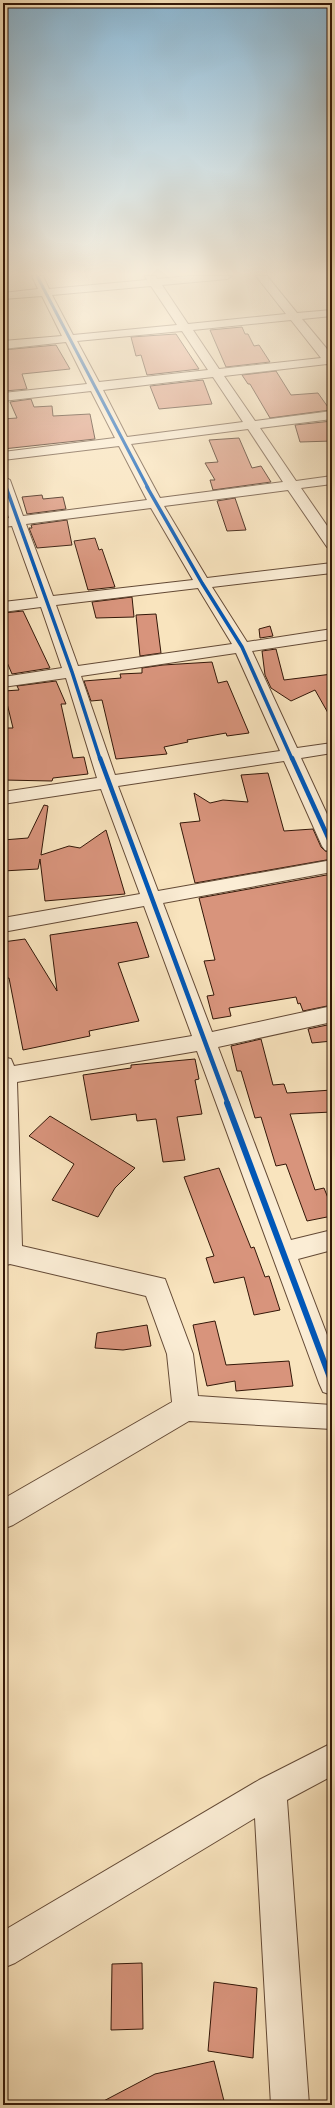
<svg xmlns="http://www.w3.org/2000/svg" width="335" height="2108" font-family="'Libre Caslon Text',serif">
  <rect width="100%" height="100%" fill="#f9e4be"/>
  <filter id="stains"><feTurbulence type="fractalNoise" baseFrequency=".005" numOctaves="4"/><feColorMatrix values="0 0 0 0 .2 0 0 0 0 .09 0 0 0 0 .02 0 0 0 .5 -.17"/></filter>
  <radialGradient id="worn" r=".72"><stop offset=".6" stop-color="#630" stop-opacity="0"/><stop offset="1" stop-color="#630" stop-opacity=".3"/></radialGradient>
  <!-- building -->
  <g fill="#d8947c" stroke="#331708">
    <polygon points="242,327 245,334 248,334 254,346 259,345 270,362 226,367 210,330"/>
    <polygon points="176,334 199,369 147,375 141,355 136,356 131,337"/>
    <polygon points="56,345 70,369 22,374 27,389 5,391 3,386 3,350"/>
    <polygon points="276,371 291,395 318,393 330,410 270,418 250,384 248,384 242,375"/>
    <polygon points="203,380 212,404 159,409 150,386"/>
    <polygon points="31,399 34,407 52,406 53,416 90,414 95,439 3,449 3,419 17,418 10,402"/>
    <polygon points="332,421 332,441 300,442 295,425"/>
    <polygon points="239,438 252,468 261,466 271,482 213,490 210,480 215,480 205,463 218,462 209,440"/>
    <polygon points="42,495 43,499 63,497 66,509 27,514 22,497"/>
    <polygon points="235,498 246,530 227,531 217,501"/>
    <polygon points="67,520 72,545 37,548 29,528 32,528 31,525"/>
    <polygon points="95,538 99,550 102,549 115,587 88,590 74,541"/>
    <polygon points="132,597 134,617 96,618 92,602"/>
    <polygon points="23,611 50,668 12,674 3,653 3,613"/>
    <polygon points="156,614 161,653 140,656 136,615"/>
    <polygon points="270,626 273,636 260,638 259,629"/>
    <polygon points="276,649 284,680 332,674 332,720 315,690 291,701 271,688 265,675 262,651"/>
    <polygon points="212,662 218,683 227,681 249,733 227,736 226,733 187,740 188,742 164,747 167,754 116,759 102,700 91,701 84,681 121,678 120,674 142,673 142,668 163,665"/>
    <polygon points="56,681 66,704 61,704 73,758 84,757 88,774 53,778 52,781 3,780 3,754 7,753 5,728 13,728 4,691 19,690 17,686"/>
    <polygon points="268,773 284,831 313,829 321,847 325,851 332,853 332,859 195,883 180,823 200,821 194,793 210,803 223,800 248,802 241,775"/>
    <polygon points="44,805 48,806 41,855 69,846 80,848 106,830 125,894 45,901 40,859 38,869 3,871 3,840 28,838"/>
    <polygon points="332,874 332,1005 303,1011 300,1003 298,1004 296,997 229,1008 231,1016 213,1019 207,996 214,995 204,961 215,960 199,898"/>
    <polygon points="137,922 149,957 118,963 139,1021 89,1031 90,1036 23,1050 9,978 3,979 3,942 25,939 57,991 50,935"/>
    <polygon points="332,1024 332,1041 312,1043 308,1029"/>
    <polygon points="261,1039 273,1085 284,1084 287,1093 332,1090 332,1112 290,1114 315,1190 324,1188 332,1208 332,1216 307,1221 286,1164 276,1166 261,1117 255,1118 241,1071 237,1071 231,1046"/>
    <polygon points="195,1059 199,1079 195,1080 202,1114 177,1117 185,1160 163,1162 156,1119 137,1121 136,1114 91,1120 83,1075 131,1068 131,1065"/>
    <polygon points="50,1116 135,1168 115,1188 98,1217 52,1200 74,1164 29,1136"/>
    <polygon points="219,1168 251,1248 254,1247 265,1277 269,1276 280,1310 254,1315 244,1277 214,1283 206,1258 214,1256 184,1177"/>
    <polygon points="215,1321 226,1365 289,1361 293,1386 236,1391 235,1381 207,1386 193,1325"/>
    <polygon points="147,1325 151,1346 123,1350 95,1348 97,1333"/>
    <polygon points="142,1963 143,2029 111,2030 112,1964"/>
    <polygon points="214,1982 257,1988 253,2058 208,2051"/>
    <polygon points="214,2061 225,2105 96,2105 155,2074"/>
  </g>
  <g fill="none" stroke-linecap="round" stroke-linejoin="round">
    <defs>
      <g id="minor">
        <path d="M32,276H43L49,289L147,280L145,276H156L157,279L189,276H232L227,279L162,285L188,324L286,314L256,276H267L297,313L332,310V316L302,319L332,355V367L327,364L224,376L255,421L332,411V419L260,428L296,481L332,476V484L301,488L332,533V548L327,547L288,490L164,506L207,578L332,563V573L212,587L247,642L332,629V639L252,651L297,748L332,743V753L301,758L332,825V852L325,850L322,846L284,761L118,786L158,891L332,860V872L163,903L212,1032L332,1006V1022L218,1047L291,1240L332,1230V1250L298,1259L332,1348V1395L323,1392L319,1383L197,1051L17,1082L22,1246L165,1279L193,1354L198,1396L332,1405V1429L189,1421L13,1525L3,1529V1499L172,1402L167,1354L146,1296L10,1264L3,1266V1057L11,1059L14,1066L192,1036L144,906L3,932V918L140,894L101,789L3,804V792L97,778L66,678L3,687V677L62,668L41,607L3,612V602L38,598L12,526L3,527V519L9,518L3,500V476L10,480L23,516L147,500L119,446L3,460V452L115,438L91,391L3,401V393L87,384L66,342L3,349V341L62,336L42,296L3,299V293L38,289ZM151,286L177,325L73,335L52,295ZM291,320L321,358L219,369L193,330ZM182,331L208,370L99,382L77,341ZM213,377L243,422L127,437L103,390ZM248,429L283,482L160,498L131,444ZM151,508L193,580L53,596L26,524ZM198,588L232,644L78,666L56,605ZM236,653L280,751L115,775L81,676Z"/>
        <polygon points="332,1743 332,1776 287,1800 309,2105 271,2105 255,1818 15,1963 3,1968 3,1931 259,1780"/>
      </g>
    </defs>
    <!-- minor casing -->
    <use href="#minor" stroke="#644a36" stroke-width="2"/>
    <!-- minor -->
    <use href="#minor" fill="#fbedd5" fill-rule="evenodd"/>
    <defs>
      <g id="cycleway-far3">
        <polyline points="37,276 148,488"/>
        <polyline points="3,480 6,488"/>
      </g>
      <g id="cycleway-far2">
        <polyline points="6,487 72,672 100,759"/>
        <polyline points="147,487 202,583 242,647 292,759"/>
      </g>
      <g id="cycleway-far1">
        <polyline points="100,758 228,1104"/>
        <polyline points="292,758 332,846"/>
      </g>
      <polyline id="cycleway" points="227,1103 332,1383"/>
    </defs>
    <!-- cycleway-far3 casing -->
    <use href="#cycleway-far3" stroke="#fbedd5" stroke-width="4.5"/>
    <!-- cycleway-far2 casing -->
    <use href="#cycleway-far2" stroke="#fbedd5" stroke-width="5.5"/>
    <!-- cycleway-far1 casing -->
    <use href="#cycleway-far1" stroke="#fbedd5" stroke-width="7"/>
    <!-- cycleway casing -->
    <use href="#cycleway" stroke="#fbedd5" stroke-width="8"/>
    <!-- cycleway-far3 -->
    <use href="#cycleway-far3" stroke="#0057b8" stroke-width="3"/>
    <!-- cycleway-far2 -->
    <use href="#cycleway-far2" stroke="#0057b8" stroke-width="3.5"/>
    <!-- cycleway-far1 -->
    <use href="#cycleway-far1" stroke="#0057b8" stroke-width="4.5"/>
    <!-- cycleway -->
    <use href="#cycleway" stroke="#0057b8" stroke-width="6"/>
  </g>
  <!-- sky -->
  <linearGradient id="sky" x2="0" y2="1"><stop stop-color="#8bb8d5"/><stop offset="0.48" stop-color="#fcf3e2"/><stop offset="1" stop-color="#fcf3e2" stop-opacity="0"/></linearGradient>
  <rect width="335" height="571" fill="url(#sky)"/>
  <!-- margin -->
  <rect width="335" height="2108" fill="none" stroke="#f9e4be" stroke-width="16"/>
  <rect x="4" y="4" width="327" height="2100" fill="none" stroke="#331708" stroke-width="2"/>
  <rect x="8" y="8" width="319" height="2092" fill="none" stroke="#331708"/>
  <rect width="100%" height="100%" filter="url(#stains)"/>
  <rect width="100%" height="100%" fill="url(#worn)"/>
</svg>
